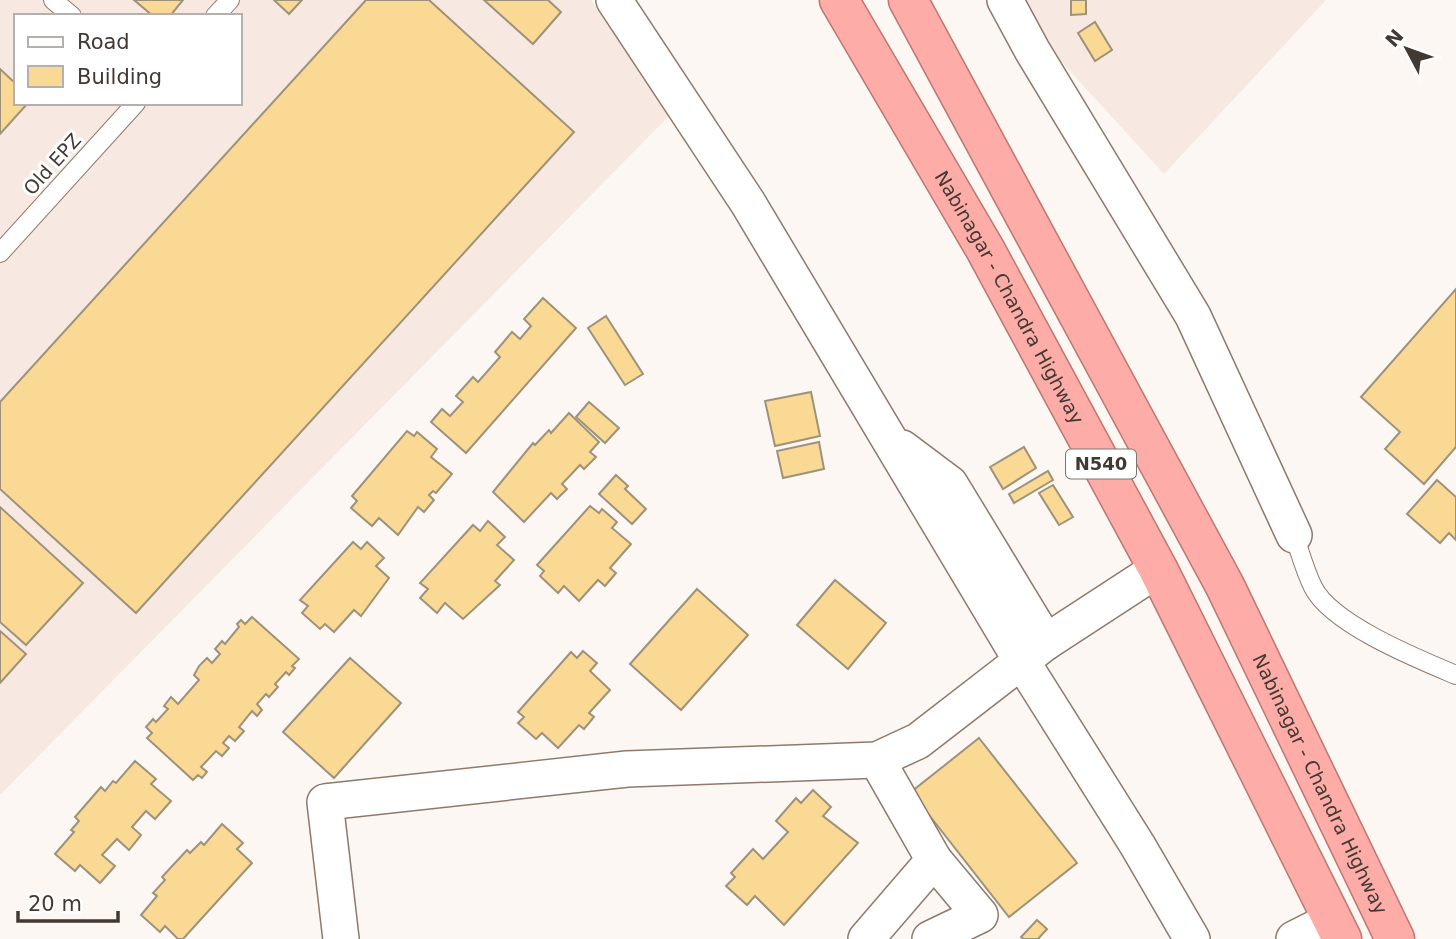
<svg xmlns="http://www.w3.org/2000/svg" width="1456" height="939" font-family="'DejaVu Sans',sans-serif">
  <rect width="100%" height="100%" fill="#fcf7f3"/>
  <!-- built -->
  <g fill="#f7e9e1" fill-rule="evenodd">
    <path d="M0,0H591L669,116L0,795ZM16,16H240V103H16Z"/>
    <polygon points="1005,0 1326,0 1164,174"/>
  </g>
  <!-- building -->
  <g fill="#fad994" stroke="#9e927b" stroke-width="2">
    <polygon points="134,0 183,0 170,16 153,16"/>
    <polygon points="274,0 302,0 289,14"/>
    <polygon points="366,0 429,0 574,132 136,613 0,489 0,402"/>
    <polygon points="484,0 548,0 561,12 533,44"/>
    <polygon points="1071,0 1086,0 1086,14 1071,15"/>
    <polygon points="1095,22 1112,50 1095,61 1078,33"/>
    <polygon points="0,69 16,84 16,103 28,103 0,134"/>
    <polygon points="1456,289 1456,447 1424,484 1385,449 1400,432 1361,397"/>
    <polygon points="543,298 576,328 466,453 431,422 442,409 450,416 463,402 456,396 473,377 478,382 500,357 495,352 512,332 520,339 531,326 524,319"/>
    <polygon points="606,316 643,374 625,385 588,328"/>
    <polygon points="811,392 820,436 775,446 765,401"/>
    <polygon points="589,402 619,428 605,443 576,417"/>
    <polygon points="569,413 599,442 590,452 596,457 584,469 580,465 562,484 567,489 557,499 551,493 524,522 493,492 533,443 535,445 549,430 551,433"/>
    <polygon points="407,431 414,436 417,432 437,449 431,457 452,474 436,493 433,491 429,495 434,500 424,512 418,507 398,535 379,518 372,526 351,508 357,501 352,496"/>
    <polygon points="819,442 824,469 783,478 777,451"/>
    <polygon points="1024,447 1036,468 1003,489 990,467"/>
    <polygon points="1048,471 1053,480 1014,503 1009,494"/>
    <polygon points="616,475 628,486 625,489 646,509 632,524 599,494"/>
    <polygon points="1437,480 1456,497 1456,540 1449,533 1440,543 1407,514"/>
    <polygon points="1053,485 1073,517 1059,525 1039,493"/>
    <polygon points="590,506 599,513 602,509 617,522 612,528 631,544 610,568 616,573 605,586 598,580 579,601 564,586 558,593 540,576 544,571 537,565"/>
    <polygon points="0,507 83,583 26,645 0,622"/>
    <polygon points="488,521 505,537 497,545 514,560 495,581 500,585 463,619 445,603 437,613 420,598 428,589 420,583 473,525 480,531"/>
    <polygon points="353,542 361,549 367,542 384,558 376,566 389,578 361,616 354,610 334,632 325,624 320,629 302,613 308,606 300,600"/>
    <polygon points="835,580 886,623 848,669 797,625"/>
    <polygon points="697,589 748,635 681,710 630,664"/>
    <polygon points="252,617 299,659 292,666 295,668 289,675 286,672 275,684 278,687 269,697 266,694 257,704 262,710 257,716 252,711 239,727 244,731 235,741 229,736 223,743 229,748 222,756 216,751 201,767 207,772 202,778 198,775 193,780 147,738 152,733 146,727 153,719 156,722 168,709 164,706 171,697 178,704 199,680 194,675 199,666 207,658 212,663 220,654 215,649 222,641 225,644 239,627 237,624 241,620 245,624"/>
    <polygon points="0,631 26,654 0,683"/>
    <polygon points="583,651 597,663 590,671 610,690 589,713 594,717 584,729 579,725 558,748 542,733 536,739 518,723 524,717 518,712 571,652 577,658"/>
    <polygon points="350,658 401,703 334,778 283,732"/>
    <polygon points="979,738 1077,863 1009,917 911,792"/>
    <polygon points="135,761 156,779 151,784 171,801 155,819 146,811 132,827 141,835 129,850 117,839 102,855 115,866 100,883 80,865 75,871 55,854 74,832 71,830 79,821 75,817 101,787 105,791 113,781 116,783"/>
    <polygon points="813,790 831,807 823,816 858,843 784,925 755,896 747,905 726,886 735,877 731,873 753,849 763,859 788,832 776,821 796,798 801,803"/>
    <polygon points="222,824 243,843 237,849 252,863 183,939 178,939 165,926 160,932 141,915 157,896 153,893 165,880 162,877 187,850 190,853 201,842 204,845"/>
    <polygon points="1037,920 1047,929 1038,939 1024,939 1021,937"/>
  </g>
  <g fill="none" stroke-linecap="round" stroke-linejoin="round">
    <defs>
      <g id="service">
        <polyline points="53,0 72,16"/>
        <polyline points="215,16 230,0"/>
        <polyline points="0,253 136,103"/>
        <path d="M1294,535C1300,552 1305,571 1313,587C1331,624 1418,659 1456,675"/>
      </g>
      <g id="minor">
        <polyline points="614,0 748,203 1021,660 1138,846 1192,939"/>
        <polyline points="1005,0 1032,50 1193,316 1294,535"/>
        <polyline points="902,448 950,484 1046,642 1158,569"/>
        <polyline points="341,939 325,802 627,769 877,760 918,741 1046,642"/>
        <polyline points="866,939 934,860 877,760"/>
        <polyline points="930,939 980,915 934,860"/>
        <polyline points="1294,939 1332,920"/>
      </g>
      <g id="trunk">
        <path id="s1" d="M839,0L985,249L1158,569L1342,939"/>
        <path id="s2" d="M908,0L1225,586L1395,939"/>
      </g>
    </defs>
    <!-- service casing -->
    <use href="#service" stroke="#90796a" stroke-width="20"/>
    <!-- minor casing -->
    <use href="#minor" stroke="#90796a" stroke-width="38"/>
    <!-- trunk casing -->
    <use href="#trunk" stroke="#bd7770" stroke-width="41"/>
    <!-- service -->
    <use href="#service" stroke="#fff" stroke-width="18"/>
    <!-- minor -->
    <use href="#minor" stroke="#fff" stroke-width="35"/>
    <!-- trunk -->
    <use href="#trunk" stroke="#feaca7" stroke-width="38"/>
  </g>
  <g text-anchor="middle" stroke-width="6" stroke-linejoin="round" paint-order="stroke">
    <!-- shield labels -->
    <rect fill="#fff" stroke="#7b7470" stroke-width="2" x="1066" y="449.5" width="70" height="29" rx="5"/>
    <g font-size="18" font-weight="bold" fill="#433933">
      <text x="1101" y="470">N540</text>
    </g>
    <!-- street labels -->
    <g font-size="19" fill="#433933" stroke="#fff">
      <text transform="translate(52 164) rotate(-48)" y="7">Old EPZ</text>
      <text dy="7" stroke="none"><textPath href="#s1" startOffset="343">Nabinagar - Chandra Highway</textPath></text>
      <text dy="7" stroke="none"><textPath href="#s2" startOffset="886">Nabinagar - Chandra Highway</textPath></text>
    </g>
  </g>
  <!-- legend -->
  <rect x="14" y="14" width="228" height="91" fill="#ffffff" stroke="#b4b0ad" stroke-width="2"/>
  <rect x="28" y="37" width="35" height="10" fill="#ffffff" stroke="#b4b0ad" stroke-width="2"/>
  <text x="77" y="49" font-size="21" fill="#433933">Road</text>
  <rect x="28" y="66" width="35" height="21" fill="#fad994" stroke="#b4b0ad" stroke-width="2"/>
  <text x="77" y="84" font-size="21" fill="#433933">Building</text>
  <!-- north arrow -->
  <g transform="translate(1407 49) rotate(311)" stroke="#ffffff" stroke-width="5" paint-order="stroke">
  <path d="M0-5L12 26L0 18L-12 26Z" fill="#433933"/>
  <text y="-10" font-size="19" font-weight="bold" text-anchor="middle" fill="#433933">N</text>
  </g>
  <!-- scale -->
  <path d="M18 911v10h100v-10" fill="none" stroke="#433933" stroke-width="3.5"/>
  <text x="28" y="911" font-size="21" fill="#433933" stroke="#ffffff" stroke-width="5" paint-order="stroke">20 m</text>
</svg>
